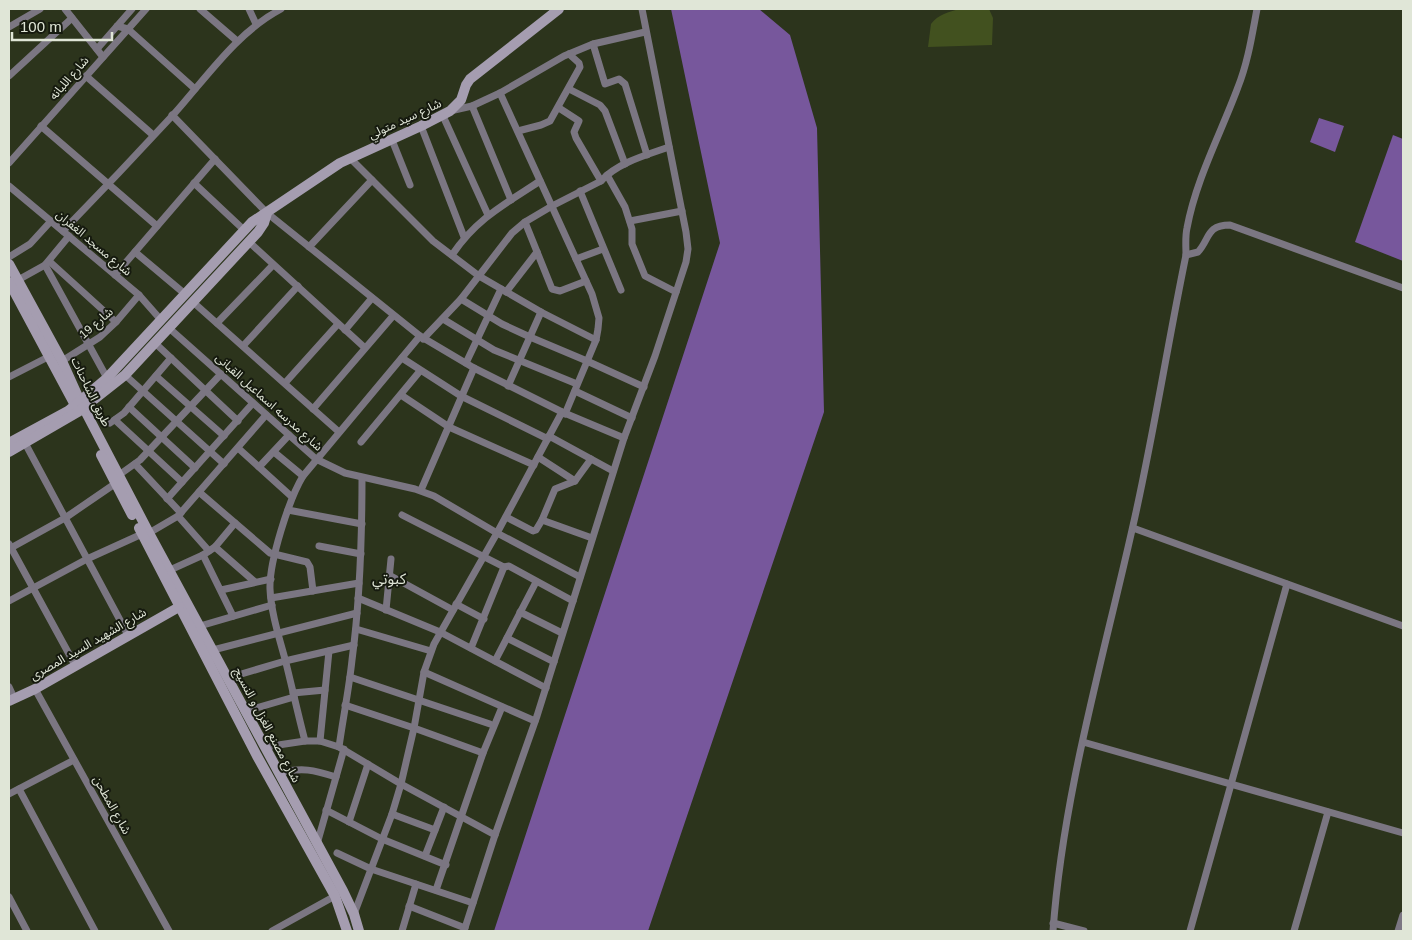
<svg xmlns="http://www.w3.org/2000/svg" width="1412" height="940" font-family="Helvetica,'Noto Sans Arabic',sans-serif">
  <rect width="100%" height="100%" fill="#2c341c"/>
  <!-- green -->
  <path fill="#42511f" d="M960,9H989L993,18L992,45L928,47L931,24C939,14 948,12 960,9Z"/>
  <!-- water -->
  <g fill="#77579c">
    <polygon points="671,9 759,9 790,35 817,128 824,412 648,931 494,931 720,243"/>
    <polygon points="1319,118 1344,126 1335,152 1310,142"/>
    <polygon points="1393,135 1403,139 1403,261 1355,242"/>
  </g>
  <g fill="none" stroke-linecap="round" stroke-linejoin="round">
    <!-- street -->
    <g stroke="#7b7682" stroke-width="7">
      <polyline points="65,9 103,57"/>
      <polyline points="200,9 237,41"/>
      <polyline points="249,9 256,24"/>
      <polyline points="117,26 128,29 195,89"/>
      <polyline points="9,27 40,9"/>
      <polyline points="593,44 605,84 619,79 625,84 647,155"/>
      <polyline points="97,49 132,9"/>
      <polyline points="9,76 72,18"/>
      <polyline points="86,76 153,135"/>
      <polyline points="569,89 600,105 605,111 625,164"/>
      <polyline points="500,93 592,294 599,318 598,329 596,340 565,414"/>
      <polyline points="472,106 511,200"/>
      <polyline points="559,108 579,121 574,132 576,138 601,181"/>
      <polyline points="450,111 472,106 500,93 564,56 593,44 645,32"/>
      <polyline points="172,115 267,213 420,336 474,368 562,412 624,438"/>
      <polyline points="443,116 488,215"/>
      <polyline points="41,126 157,226"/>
      <polyline points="421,126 464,237"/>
      <polyline points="518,131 541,125 550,121 580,67 579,63 569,54"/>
      <polyline points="392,140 410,185"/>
      <polyline points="350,158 433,241 479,276 541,312 596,340"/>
      <polyline points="9,163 146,9"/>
      <polyline points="607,175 625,207 632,229 632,244 645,276 676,292"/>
      <polyline points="194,183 244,230"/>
      <polyline points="9,186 139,295 161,320"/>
      <polyline points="580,191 621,290"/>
      <polyline points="630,221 682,211"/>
      <polyline points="525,222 552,289 560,291 586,281"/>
      <path d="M63,231C100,193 137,154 173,115C207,77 236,33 281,9"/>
      <polyline points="249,242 364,347"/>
      <polyline points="309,247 372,180"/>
      <polyline points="135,252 185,294"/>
      <path d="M452,255C476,219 505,204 540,181"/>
      <path d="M1186,255L1198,252C1210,239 1206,225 1230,225L1403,288"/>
      <polyline points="9,257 30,244 51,221"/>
      <polyline points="576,259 603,249"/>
      <polyline points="49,261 116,322"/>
      <polyline points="45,265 107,378"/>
      <polyline points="115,275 215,159"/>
      <polyline points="18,280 45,265 69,236"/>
      <polyline points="506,292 537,252"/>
      <polyline points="461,299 502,324 530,337 587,361 644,387"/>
      <polyline points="193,302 339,432"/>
      <polyline points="443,319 494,350 577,384"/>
      <polyline points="217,323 273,265"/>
      <polyline points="169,328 316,459 345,473 415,489 434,496 497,533 580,577"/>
      <polyline points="345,330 372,298"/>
      <path d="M423,339L461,299L512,233L525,222L552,206L601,181C617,163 646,155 669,147"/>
      <polyline points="155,343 238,421"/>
      <polyline points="243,346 298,286"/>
      <polyline points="402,358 461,396 548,439"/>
      <polyline points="62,361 100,337 116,322 139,295"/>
      <polyline points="466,363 501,289"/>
      <polyline points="125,375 224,464"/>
      <polyline points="156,376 224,436"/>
      <polyline points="9,377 48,357"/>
      <polyline points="285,383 338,324"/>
      <polyline points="508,386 541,312"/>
      <polyline points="575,391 632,418"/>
      <polyline points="401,395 449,427 534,465"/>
      <polyline points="129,407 195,468"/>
      <polyline points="313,409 393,316"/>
      <polyline points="115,420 182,482"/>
      <polyline points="110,423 124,413 171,358"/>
      <polyline points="549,436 613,471"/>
      <polyline points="361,442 420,371"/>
      <polyline points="25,443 128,635"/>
      <polyline points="238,448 292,497"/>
      <polyline points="274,452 303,476"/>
      <polyline points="538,457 575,481"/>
      <polyline points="135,464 181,513"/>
      <polyline points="259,467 289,435"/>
      <polyline points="119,475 140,460 221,374"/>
      <polyline points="421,490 474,368"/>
      <polyline points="199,492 270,553 307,562 310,567 313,591"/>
      <polyline points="167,499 253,403"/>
      <polyline points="288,510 362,524"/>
      <polyline points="402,515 504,567 509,566 573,601"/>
      <polyline points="178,516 209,551"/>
      <polyline points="506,517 533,531 536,530 542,520 555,489 575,481 591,459"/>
      <polyline points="542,520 592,538"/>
      <polyline points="1133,528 1403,626"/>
      <polyline points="149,533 178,516 266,415"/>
      <polyline points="9,544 75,665"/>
      <polyline points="319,546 361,554"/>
      <polyline points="215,547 255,582"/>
      <polyline points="9,549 65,518 119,481"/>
      <polyline points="203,555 233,616"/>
      <polyline points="170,570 203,555 215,547 235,523"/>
      <polyline points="389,575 453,610"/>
      <polyline points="221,590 271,579"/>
      <polyline points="271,598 359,583"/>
      <polyline points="358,598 440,632 546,688"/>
      <polyline points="9,601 87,559 142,534"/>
      <polyline points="456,604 484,619"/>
      <polyline points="386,610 391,559"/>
      <polyline points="520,612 562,633"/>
      <polyline points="200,626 272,605"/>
      <polyline points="356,629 431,651"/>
      <polyline points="507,638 554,662"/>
      <polyline points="471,648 504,567"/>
      <polyline points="213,650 357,613"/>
      <polyline points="495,661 536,582"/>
      <polyline points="424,672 535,721"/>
      <polyline points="350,677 490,724"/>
      <polyline points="228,678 285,661 354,645"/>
      <polyline points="9,687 14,698"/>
      <polyline points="35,689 169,931"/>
      <polyline points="293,693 325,690"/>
      <polyline points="345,705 414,728 483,753"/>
      <polyline points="246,711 294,697"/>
      <path d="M305,741C298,714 292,687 285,659C279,637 271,612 270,589C269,562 289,499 303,476L420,336"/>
      <polyline points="320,741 329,651"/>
      <polyline points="1083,742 1403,833"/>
      <polyline points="265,747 305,741 320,741 339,747 401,784 495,835"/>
      <path d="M339,747C343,718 349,689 352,660C360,600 362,539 362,478"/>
      <path d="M279,773C302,767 314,770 336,777"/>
      <polyline points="19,789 95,931"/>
      <polyline points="9,794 74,760"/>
      <polyline points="326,810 382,839 446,865"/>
      <polyline points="392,814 435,830"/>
      <polyline points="349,822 368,764"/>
      <polyline points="317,844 344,749"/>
      <polyline points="337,853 371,869 473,903"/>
      <polyline points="425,856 444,807"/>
      <polyline points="436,890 483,753 502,707"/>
      <polyline points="9,897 27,931"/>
      <polyline points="409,906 465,928"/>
      <polyline points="354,914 392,814 401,784 414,728 424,672 434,644 497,533 562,412"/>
      <polyline points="1053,923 1084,931"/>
      <polyline points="272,931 335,896"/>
      <polyline points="402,931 416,884"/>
      <polyline points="464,931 495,835 537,716 624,438 655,356 686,262 688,249 686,232 642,9"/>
      <path d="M1053,931C1063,795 1102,663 1132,530C1153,439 1167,347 1186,255C1186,247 1185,237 1187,228C1196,179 1221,133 1238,87C1248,62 1252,35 1257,9"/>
      <polyline points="1190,931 1287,584"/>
      <polyline points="1294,931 1328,812"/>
      <polyline points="1398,931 1403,915"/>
    </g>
    <!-- secondary -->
    <g stroke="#a59db0" stroke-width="10">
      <polyline points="9,264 62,361 80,401 149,533 343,891 354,914 359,931"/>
      <polyline points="9,282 76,407"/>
      <polyline points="9,443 68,411 107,378 252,222 340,163 421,126 450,111 461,100 466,85 470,79 559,9"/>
      <polyline points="9,452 78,412 125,375 258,232 264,223 267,213"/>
      <polyline points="101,455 132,515"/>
      <polyline points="139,528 257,756 335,896 347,931"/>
      <polyline points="9,701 35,689 179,607"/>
    </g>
  </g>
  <g text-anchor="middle" stroke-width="4" stroke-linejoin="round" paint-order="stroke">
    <!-- street labels -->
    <g font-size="12" fill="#e0e6d7" stroke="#161a0f">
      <text transform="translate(69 78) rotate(-49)" y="4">شارع اللبانه</text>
      <text transform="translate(405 119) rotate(-25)" y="4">شارع سيد متولي</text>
      <text transform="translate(94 243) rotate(40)" y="4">شارع مسجد الغفران</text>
      <text transform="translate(96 323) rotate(-41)" y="4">شارع 19</text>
      <text transform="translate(91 392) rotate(64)" y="4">طريق الشاحنات</text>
      <text transform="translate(269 402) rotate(42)" y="4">شارع مدرسه اسماعيل القبانى</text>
      <text transform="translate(88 644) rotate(-30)" y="4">شارع الشهيد السيد المصرى</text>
      <text transform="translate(267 725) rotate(62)" y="4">شارع مصنع الغزل و النسيج</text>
      <text transform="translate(112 805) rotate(61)" y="4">شارع المطحن</text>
    </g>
    <!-- quarter labels -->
    <g font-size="15" fill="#e0e6d7" stroke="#161a0f">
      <text x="389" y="584">كبوتي</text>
    </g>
  </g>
  <!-- border -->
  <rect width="1412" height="940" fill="none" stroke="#e0e6d7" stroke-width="20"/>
  <!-- scale -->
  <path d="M12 32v8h100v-8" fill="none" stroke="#e0e6d7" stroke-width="2.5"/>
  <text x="20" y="32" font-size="15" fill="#e0e6d7" stroke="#161a0f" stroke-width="4" paint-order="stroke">100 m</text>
</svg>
